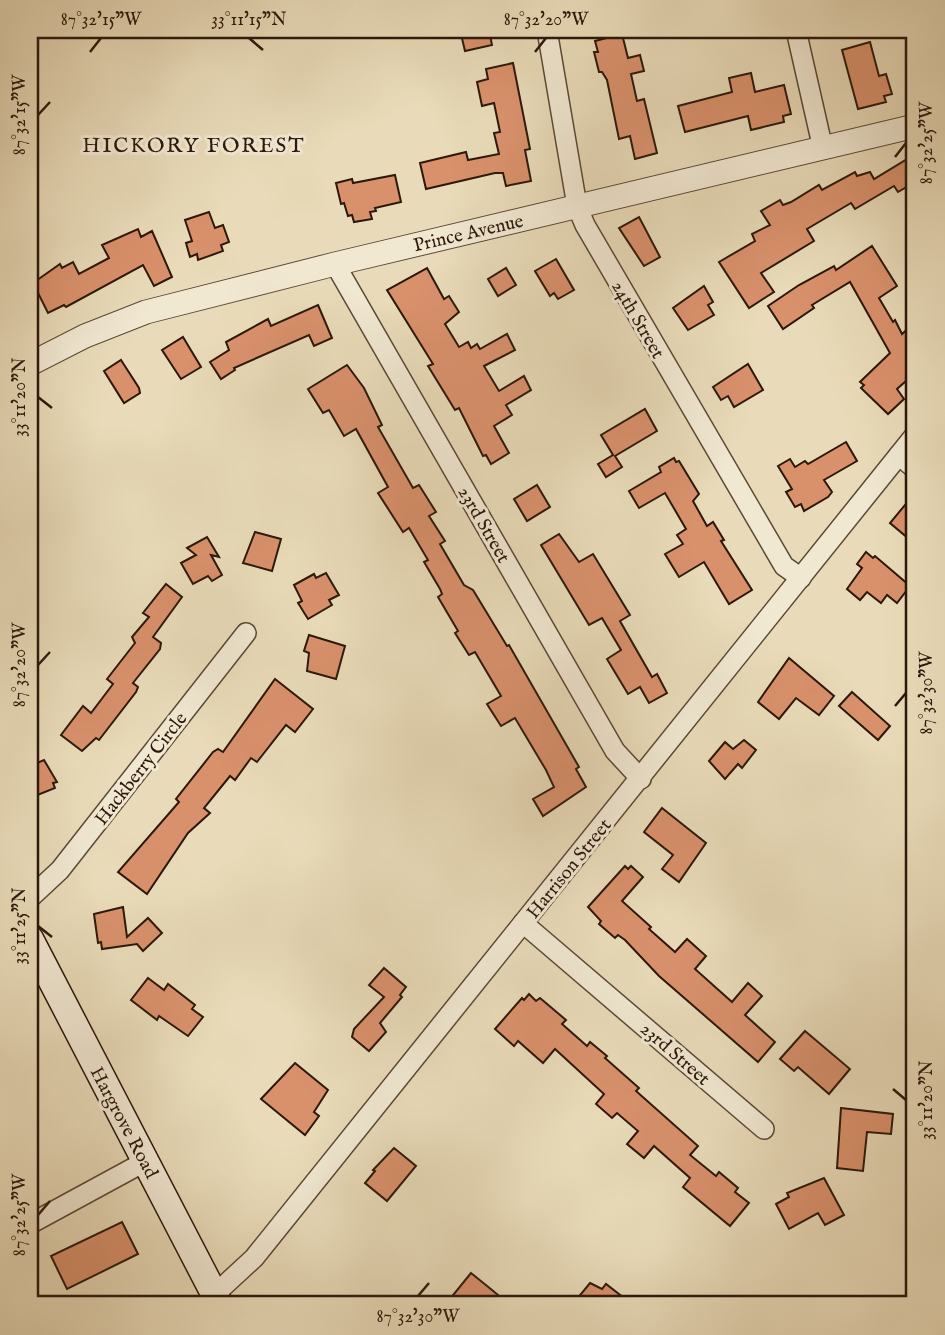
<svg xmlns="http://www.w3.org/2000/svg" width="945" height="1335" font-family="'IM FELL English',serif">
  <rect width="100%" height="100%" fill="#e9dbb9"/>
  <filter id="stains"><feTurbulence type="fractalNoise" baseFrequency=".00286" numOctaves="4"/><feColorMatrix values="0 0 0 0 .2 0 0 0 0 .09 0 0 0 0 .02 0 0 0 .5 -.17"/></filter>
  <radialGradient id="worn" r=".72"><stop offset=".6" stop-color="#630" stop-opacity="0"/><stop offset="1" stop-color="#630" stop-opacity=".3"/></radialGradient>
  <!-- building -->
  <g fill="#d9916c" stroke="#2c170b" stroke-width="2">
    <polygon points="460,30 489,30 492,45 465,51"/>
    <polygon points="622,34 628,58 640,55 644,71 631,74 637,101 644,99 657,153 635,159 630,136 619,139 607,80 602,72 599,72 594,52 598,52 595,41"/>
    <polygon points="870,42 879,76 886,74 892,94 884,96 886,102 858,109 842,50"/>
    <polygon points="513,63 530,149 525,150 531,181 506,186 503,173 495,173 426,189 420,163 466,152 468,160 499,154 494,133 500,132 494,103 482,106 477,82 488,79 486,69"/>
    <polygon points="751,73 755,92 784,85 791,114 783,116 784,122 751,130 748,116 685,132 678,106 732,92 729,78"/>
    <polygon points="909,158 915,169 915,182 898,192 894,186 855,209 851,203 807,229 814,241 761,273 774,292 749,308 719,262 755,241 752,234 770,225 761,211 780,200 783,205 791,202 819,185 822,190 855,172 857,176 870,172 874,179"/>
    <polygon points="395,175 401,202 375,208 376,211 370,212 372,219 354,222 352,215 348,216 344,203 341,204 336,183 352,179 353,183"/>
    <polygon points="209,212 215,228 223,225 229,242 221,245 223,251 198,260 197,254 190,257 186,243 192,241 185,220"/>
    <polygon points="639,217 660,257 644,266 619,228"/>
    <polygon points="138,229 141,237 152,231 172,277 154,286 143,265 66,307 64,305 48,313 33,283 60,264 62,268 73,262 79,274 109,258 102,245"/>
    <polygon points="872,246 897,286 879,298 893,322 895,320 902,334 915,322 915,373 897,389 904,399 888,414 861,388 864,385 860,382 890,353 850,282 812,305 814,308 783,329 768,306 799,285 834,266 836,270"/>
    <polygon points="556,259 574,290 558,299 554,293 550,296 535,271"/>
    <polygon points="427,268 444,299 449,296 459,312 445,324 459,347 468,342 471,348 477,344 480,349 507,334 515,350 484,366 499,391 524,376 531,390 506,405 512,415 494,426 509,453 491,464 486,455 483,456 459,408 455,410 428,366 433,364 387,290"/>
    <polygon points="506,268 516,285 498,296 488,279"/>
    <polygon points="704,286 713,302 708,305 714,315 688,330 673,308"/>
    <polygon points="318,305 332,338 314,346 309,335 234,368 235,370 221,379 210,362 229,350 226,342 268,319 271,326"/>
    <polygon points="183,337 201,367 181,379 162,350"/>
    <polygon points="121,360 139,388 140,393 124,403 104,371"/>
    <polygon points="748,364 763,390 734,407 728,396 721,400 713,387"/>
    <polygon points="347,365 364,388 382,425 378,427 413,488 419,485 436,512 429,516 445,541 440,544 464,585 473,590 507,646 509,645 579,767 576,769 586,787 543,816 533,799 554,787 546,770 515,718 501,726 487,704 501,696 475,652 469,655 455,633 458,631 438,597 442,594 440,589 424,562 428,560 409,528 403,532 378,493 388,487 356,429 344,436 329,410 323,413 308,389"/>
    <polygon points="645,409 657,431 615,456 622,467 606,477 598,464 613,455 601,435"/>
    <polygon points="846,442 857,461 824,480 832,492 828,497 804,511 801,504 795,507 786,492 792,489 778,466 790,459 795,467 805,461 808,464"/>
    <polygon points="674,458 676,462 679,461 699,494 693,501 707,526 713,522 724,540 721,541 752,590 729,604 704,562 679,577 665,554 683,544 677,535 686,529 665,493 639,508 629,491 661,472 659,467"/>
    <polygon points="537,485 550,507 527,521 514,499"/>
    <polygon points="915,493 915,544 890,523"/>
    <polygon points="255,532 281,539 272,571 243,563"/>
    <polygon points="559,534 579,562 593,554 630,615 620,621 652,677 657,674 667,693 649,703 640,687 628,694 607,659 621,650 602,618 589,625 541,545"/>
    <polygon points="207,537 219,557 211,555 222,575 212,581 208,576 193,584 181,563 196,555 187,548"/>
    <polygon points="866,552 873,558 875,556 910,586 897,603 887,595 881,603 867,592 860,600 847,589 862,568 857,564"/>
    <polygon points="326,573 339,595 329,600 332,605 308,619 298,603 302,601 294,585 314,574 316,578"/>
    <polygon points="166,584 182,597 153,637 161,643 160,649 133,683 138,687 136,692 99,740 96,738 82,751 61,735 83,706 91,713 113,684 107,679 135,643 132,637 149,617 143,613"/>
    <polygon points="309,635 345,646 336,679 307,671 309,653 304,651"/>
    <polygon points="789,658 834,696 819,715 796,698 779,719 758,702"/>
    <polygon points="275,679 313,709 295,732 286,725 257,762 251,758 235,780 230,776 204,808 210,813 188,833 147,894 118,872 179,802 176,799 213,752 218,749 223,752"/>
    <polygon points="852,692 890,726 878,740 839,706"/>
    <polygon points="744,740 756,750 742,768 738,764 725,779 709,761 725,742 733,749"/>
    <polygon points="44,760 57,782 53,783 55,788 30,798 30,766"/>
    <polygon points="662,808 706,843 679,882 662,869 673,855 644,832"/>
    <polygon points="625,866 628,869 631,866 643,877 622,901 651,927 649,929 675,952 687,939 706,956 695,969 732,1002 748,983 762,996 745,1015 775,1042 758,1062 659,976 625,940 618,935 615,938 599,924 601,921 588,907"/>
    <polygon points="123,907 127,937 148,918 162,933 143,951 137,944 102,949 101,942 98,943 94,914"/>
    <polygon points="384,968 406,987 400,995 402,997 380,1023 386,1032 369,1051 352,1037 354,1029 384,997 369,985"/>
    <polygon points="148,978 164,990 168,984 195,1005 192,1009 203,1017 188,1036 159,1016 157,1020 131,1000"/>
    <polygon points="529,994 536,1001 540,998 566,1020 562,1024 587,1046 590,1042 607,1056 605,1058 639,1088 636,1091 698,1146 690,1155 716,1176 719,1172 738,1188 735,1192 749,1203 730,1226 683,1187 690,1178 654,1146 644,1158 627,1144 638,1131 617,1113 612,1118 596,1104 604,1094 555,1049 543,1063 518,1041 514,1046 495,1029 522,998 524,1000"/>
    <polygon points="805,1031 850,1069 829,1094 798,1067 794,1071 780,1059"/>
    <polygon points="295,1063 328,1090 314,1112 319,1116 305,1135 261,1099"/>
    <polygon points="841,1108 893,1114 891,1134 867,1132 863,1171 837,1168"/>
    <polygon points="394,1148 416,1166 387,1201 365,1183 375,1171 373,1170"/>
    <polygon points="824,1178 844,1215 825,1225 818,1213 789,1229 776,1204 789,1197 787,1193"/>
    <polygon points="122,1222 138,1254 67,1289 51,1256"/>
    <polygon points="471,1273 492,1290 510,1305 445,1305"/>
    <polygon points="590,1283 602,1289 606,1284 633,1305 572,1305"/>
  </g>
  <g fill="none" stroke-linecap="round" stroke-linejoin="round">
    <defs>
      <g id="minor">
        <polyline points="547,30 577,206 585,225 784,566 801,578"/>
        <polyline points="796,30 823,149"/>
        <polyline points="335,264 615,751 641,779"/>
        <polyline points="899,455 915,469"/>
        <polyline points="30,898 60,870 246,633"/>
        <polyline points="523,923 764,1129"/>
        <polyline points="30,1224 146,1161"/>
        <polyline points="215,1294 254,1258 915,435"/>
      </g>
      <polyline id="tertiary" points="30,364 85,336 146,312 335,264 915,126"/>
      <polyline id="secondary" points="30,939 220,1305"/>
    </defs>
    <!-- minor casing -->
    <use href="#minor" stroke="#5b4836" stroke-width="22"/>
    <!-- tertiary casing -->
    <use href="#tertiary" stroke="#5b4836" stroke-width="25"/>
    <!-- secondary casing -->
    <use href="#secondary" stroke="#2c170b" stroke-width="29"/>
    <!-- minor -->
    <use href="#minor" stroke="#f1e8d2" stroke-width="19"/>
    <!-- tertiary -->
    <use href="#tertiary" stroke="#f1e8d2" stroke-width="23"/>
    <!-- secondary -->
    <use href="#secondary" stroke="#f1e8d2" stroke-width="26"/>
  </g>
  <!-- ticks -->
  <path fill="none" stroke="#2c170b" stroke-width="2.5" d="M249,38L263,50M90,52L101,38M535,52L546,38M38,115L50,102M895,157L906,143M38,397L52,408M38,665L50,652M895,706L906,693M38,926L52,937M893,1089L906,1100M38,1215L50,1201M418,1296L429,1283"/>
  <g text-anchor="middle" stroke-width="6" stroke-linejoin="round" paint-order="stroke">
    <!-- street labels -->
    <g font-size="19" fill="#2c170b" stroke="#f1e8d2">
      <text transform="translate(468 232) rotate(-13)" y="7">Prince Avenue</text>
      <text transform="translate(639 319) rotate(60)" y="7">24th Street</text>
      <text transform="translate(485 524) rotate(60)" y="7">23rd Street</text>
      <text transform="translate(140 768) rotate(-52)" y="7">Hackberry Circle</text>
      <text transform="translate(568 868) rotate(-51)" y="7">Harrison Street</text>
      <text transform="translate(676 1053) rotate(41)" y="7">23rd Street</text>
      <text transform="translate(125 1122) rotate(62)" y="7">Hargrove Road</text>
    </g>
    <!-- neighbourhood labels -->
    <g font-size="21" letter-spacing="2" fill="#2c170b" stroke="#f1e8d2">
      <text x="194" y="152">HICKORY FOREST</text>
    </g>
  </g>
  <!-- margin -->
  <rect width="945" height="1335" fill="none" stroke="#e9dbb9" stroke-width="77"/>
  <rect x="38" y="38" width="868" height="1258" fill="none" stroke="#2c170b" stroke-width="2.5"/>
  <g font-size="18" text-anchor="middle" fill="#2c170b">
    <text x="101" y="25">87°32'15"W</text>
    <text x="249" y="25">33°11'15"N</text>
    <text x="546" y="25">87°32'20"W</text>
    <text transform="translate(19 115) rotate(-90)" y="6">87°32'15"W</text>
    <text transform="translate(926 143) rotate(-90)" y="6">87°32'25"W</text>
    <text transform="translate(19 397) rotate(-90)" y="6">33°11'20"N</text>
    <text transform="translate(19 665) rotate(-90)" y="6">87°32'20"W</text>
    <text transform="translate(926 693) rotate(-90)" y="6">87°32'30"W</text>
    <text transform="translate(19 926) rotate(-90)" y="6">33°11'25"N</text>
    <text transform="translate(926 1100) rotate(-90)" y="6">33°11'20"N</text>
    <text transform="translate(19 1215) rotate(-90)" y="6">87°32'25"W</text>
    <text x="418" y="1322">87°32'30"W</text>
  </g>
  <rect width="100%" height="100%" filter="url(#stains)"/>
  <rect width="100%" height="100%" fill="url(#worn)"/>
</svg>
